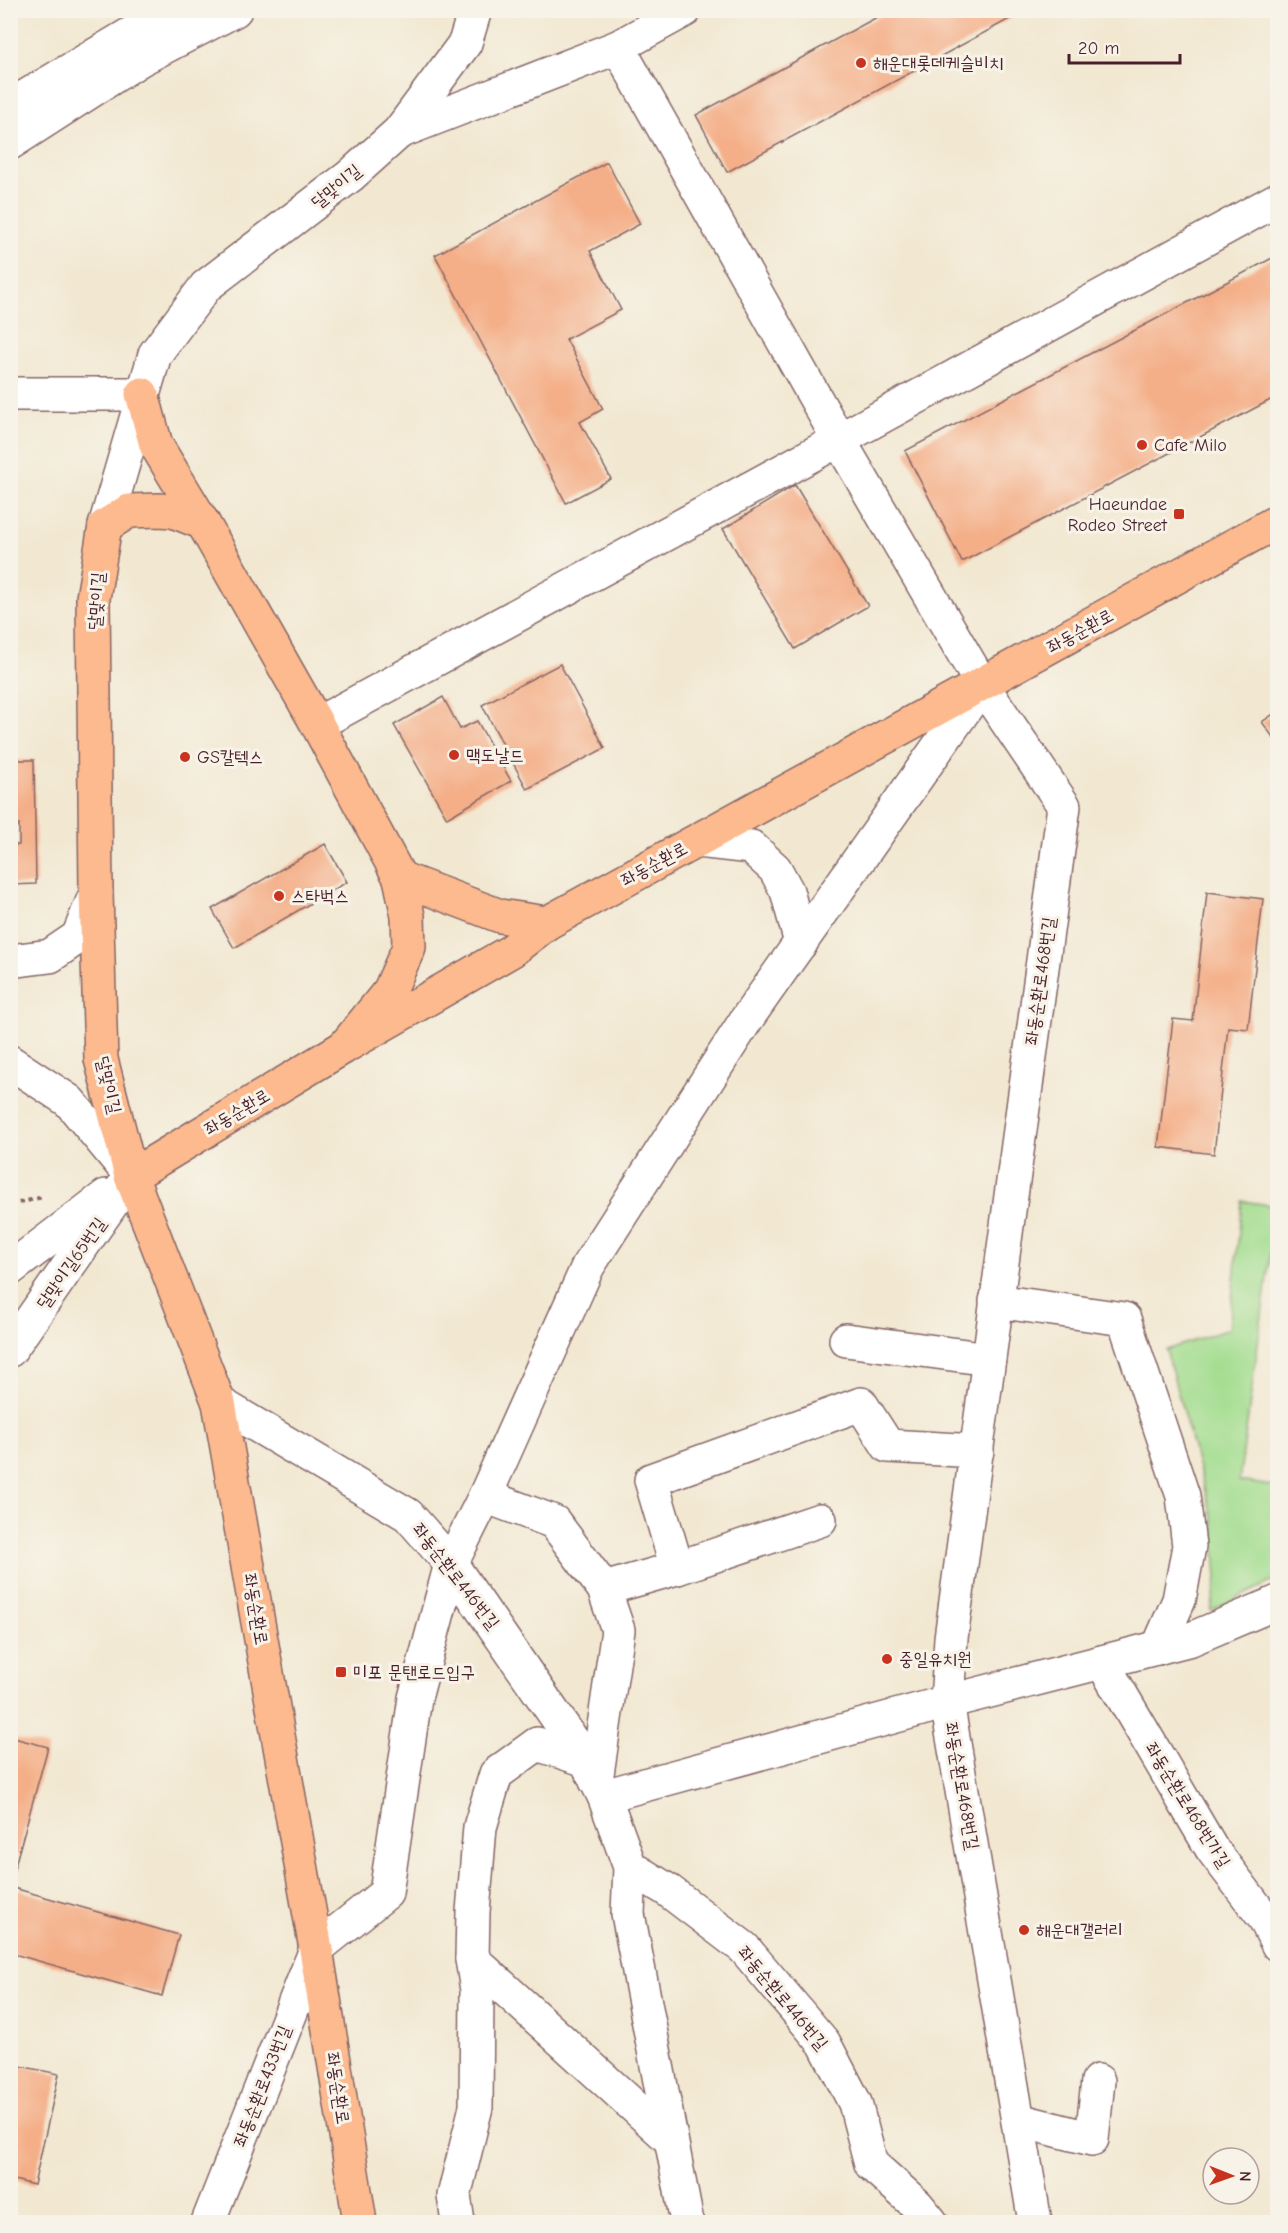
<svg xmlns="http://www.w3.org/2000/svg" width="1288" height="2233" font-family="'Comic Neue','Poor Story',sans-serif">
  <rect width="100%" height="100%" fill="#f7f3e8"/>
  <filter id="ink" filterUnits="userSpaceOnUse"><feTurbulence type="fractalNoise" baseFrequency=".0167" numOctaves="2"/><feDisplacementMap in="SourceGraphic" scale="12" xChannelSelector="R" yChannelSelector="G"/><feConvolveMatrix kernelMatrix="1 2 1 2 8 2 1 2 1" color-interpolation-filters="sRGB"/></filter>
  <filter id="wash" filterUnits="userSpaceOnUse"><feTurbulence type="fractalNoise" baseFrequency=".008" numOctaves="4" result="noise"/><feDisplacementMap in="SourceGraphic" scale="24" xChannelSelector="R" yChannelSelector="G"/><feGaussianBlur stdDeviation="1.35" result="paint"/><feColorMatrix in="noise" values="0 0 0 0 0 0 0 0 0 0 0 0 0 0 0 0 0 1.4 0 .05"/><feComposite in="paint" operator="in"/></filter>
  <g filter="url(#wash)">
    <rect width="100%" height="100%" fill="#f2e8d2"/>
    <!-- green -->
    <polygon fill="#a3dd8f" stroke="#767e5d" stroke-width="1.5" points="1242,1201 1277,1206 1239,1481 1277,1487 1277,1579 1211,1611 1217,1579 1213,1520 1166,1350 1229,1329"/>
    <g id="blocks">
      <!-- building -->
      <g fill="#f4af88">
        <polygon points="890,10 1026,10 727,172 696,115"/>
        <polygon points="607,162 640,224 590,251 621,310 566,339 603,409 580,422 611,479 566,503 435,255"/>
        <polygon points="1278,255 1278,396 962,562 905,451"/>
        <polygon points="795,485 868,606 795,649 723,529"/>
        <polygon points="560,664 605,748 527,789 482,705"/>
        <polygon points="443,697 460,729 477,721 511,781 447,818 394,725"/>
        <polygon points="1278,711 1278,744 1262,722"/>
        <polygon points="10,760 34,760 36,884 10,885 10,845 19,845 19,825 10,825"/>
        <polygon points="325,844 347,882 234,948 212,909"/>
        <polygon points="1207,892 1263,899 1248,1029 1228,1027 1214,1154 1158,1147 1173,1019 1193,1021"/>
        <polygon points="10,1737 48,1747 11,1880 10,1880"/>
        <polygon points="10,1887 179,1935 162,1996 10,1953"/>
        <polygon points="10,2064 59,2074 34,2185 10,2179"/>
        <polygon points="10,2216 27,2222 10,2222"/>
      </g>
    </g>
  </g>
  <g filter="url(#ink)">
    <use href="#blocks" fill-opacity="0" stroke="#856565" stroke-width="1.5"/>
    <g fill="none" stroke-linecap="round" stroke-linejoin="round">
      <defs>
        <g id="minor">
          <polyline points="618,47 839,440 982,685 1064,806 951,1638 947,1702 1035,2222"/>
          <polyline points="10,106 171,10"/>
          <polyline points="399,132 618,47 685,10"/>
          <polyline points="10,143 139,60 235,10"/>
          <polyline points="10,394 142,394"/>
          <polyline points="105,526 155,354 206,286 350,176 399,132 465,43 475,10"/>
          <polyline points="317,724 839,440 1278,199"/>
          <polyline points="698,841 751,847 775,869 787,891 801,943"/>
          <polyline points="10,961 50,956 78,937 96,893"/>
          <polyline points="10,1062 69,1101 131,1176"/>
          <polyline points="10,1269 106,1196"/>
          <polyline points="996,1301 1124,1319 1183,1496 1189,1546 1179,1600 1158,1648"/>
          <polyline points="846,1340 989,1359"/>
          <polyline points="10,1350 131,1176"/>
          <polyline points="219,1403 408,1515 451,1564 586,1760 604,1796 630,1867 628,1914 687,2222"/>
          <polyline points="485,1496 554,1522 604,1589"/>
          <polyline points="677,1568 651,1480 861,1404 888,1446 977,1451"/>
          <polyline points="1102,1662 1212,1849 1265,1919 1278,1945"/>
          <polyline points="596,1781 618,1630 604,1589 677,1568 820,1520"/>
          <polyline points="604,1796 947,1702 1191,1639 1278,1602"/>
          <polyline points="630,1867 669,1891 744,1948 824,2043 855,2103 871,2164 917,2205 931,2222"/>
          <polyline points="472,1959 671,2140"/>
          <polyline points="1018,2120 1092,2139 1098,2081"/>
          <polyline points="208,2222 316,1949 386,1893 415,1698 451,1564 485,1496 588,1266 746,1020 982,685"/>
          <polyline points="458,2222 454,2196 476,2107 477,1990 472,1959 473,1912 480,1827 496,1774 537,1744 586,1760"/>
        </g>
        <g id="major">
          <polyline points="142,394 156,445 203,523"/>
          <polyline points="400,878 500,916 547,923"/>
          <polyline points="344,1047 390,990 409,947 408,916 400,878 317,724 203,523 173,511 159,510 129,511 105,526 93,598 96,893 101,1059 131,1176 219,1403 316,1949 360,2222"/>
          <polyline points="131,1176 344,1047 511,951 547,923 1278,521"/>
        </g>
      </defs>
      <!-- minor casing -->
      <use href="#minor" stroke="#856565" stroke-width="36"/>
      <!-- major casing -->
      <use href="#major" stroke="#856565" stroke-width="36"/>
      <!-- path -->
      <polyline stroke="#856565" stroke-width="4" stroke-dasharray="4.5 4.5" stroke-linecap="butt" points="10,1205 43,1197"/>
      <!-- minor -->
      <use href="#minor" stroke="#fff" stroke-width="33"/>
      <!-- major -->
      <use href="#major" stroke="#fcba8e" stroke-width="33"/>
    </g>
  </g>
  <!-- markers -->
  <g fill="#c8321e" stroke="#f7f3e8" stroke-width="2">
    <circle cx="861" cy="63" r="6"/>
    <circle cx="1142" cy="445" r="6"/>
    <rect x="1173" y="508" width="12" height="12" rx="3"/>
    <circle cx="454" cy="755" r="6"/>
    <circle cx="185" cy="757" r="6"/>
    <circle cx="279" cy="896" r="6"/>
    <circle cx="887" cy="1659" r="6"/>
    <rect x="335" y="1666" width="12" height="12" rx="3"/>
    <circle cx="1024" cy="1930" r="6"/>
  </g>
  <g text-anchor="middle" stroke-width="6" stroke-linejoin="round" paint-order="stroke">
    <!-- poi labels -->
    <g font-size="18" fill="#4a1f2b" stroke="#f7f3e8" text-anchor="start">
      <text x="873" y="69">해운대롯데케슬비치</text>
      <text x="1154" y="451">Cafe Milo</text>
      <text x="1167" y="510" text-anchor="end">Haeundae<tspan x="1167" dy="21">Rodeo Street</tspan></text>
      <text x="466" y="761">맥도날드</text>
      <text x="197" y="763">GS칼텍스</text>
      <text x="291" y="902">스타벅스</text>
      <text x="899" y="1665">중일유치원</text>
      <text x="353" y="1678">미포 문탠로드입구</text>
      <text x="1036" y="1936">해운대갤러리</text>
    </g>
    <!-- street labels -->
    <g font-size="18" fill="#4a1f2b" stroke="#f7f3e8">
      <text transform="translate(336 186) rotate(-39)" y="6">달맞이길</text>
      <text transform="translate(96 601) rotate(-86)" y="6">달맞이길</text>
      <text transform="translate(1080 631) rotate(-29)" y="6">좌동순환로</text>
      <text transform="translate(654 864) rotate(-29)" y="6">좌동순환로</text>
      <text transform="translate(1040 981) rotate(-82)" y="6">좌동순환로468번길</text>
      <text transform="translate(109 1085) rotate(77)" y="6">달맞이길</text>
      <text transform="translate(237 1112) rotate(-31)" y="6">좌동순환로</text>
      <text transform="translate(71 1263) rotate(-55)" y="6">달맞이길65번길</text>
      <text transform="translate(456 1576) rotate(52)" y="6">좌동순환로446번길</text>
      <text transform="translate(256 1609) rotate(80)" y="6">좌동순환로</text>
      <text transform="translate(962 1786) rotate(80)" y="6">좌동순환로468번길</text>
      <text transform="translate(1188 1805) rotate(58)" y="6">좌동순환로468번가길</text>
      <text transform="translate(783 1998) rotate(50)" y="6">좌동순환로446번길</text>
      <text transform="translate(262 2086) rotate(-69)" y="6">좌동순환로433번길</text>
      <text transform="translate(338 2088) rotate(81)" y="6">좌동순환로</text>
    </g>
  </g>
  <!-- margin -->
  <rect width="1288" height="2233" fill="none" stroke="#f7f3e8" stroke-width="36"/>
  <!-- north arrow -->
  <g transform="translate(1231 2176) rotate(91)"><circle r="28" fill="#f7f3e8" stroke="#b29e9c" stroke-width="1.5"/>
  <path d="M0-4.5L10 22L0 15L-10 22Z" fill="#c8321e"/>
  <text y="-9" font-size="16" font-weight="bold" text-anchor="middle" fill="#4a1f2b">N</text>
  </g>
  <!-- scale -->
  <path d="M1069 54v9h111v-9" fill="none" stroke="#4a1f2b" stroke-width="3"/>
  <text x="1078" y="54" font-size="18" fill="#4a1f2b" stroke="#f7f3e8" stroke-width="4.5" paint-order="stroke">20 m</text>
</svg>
